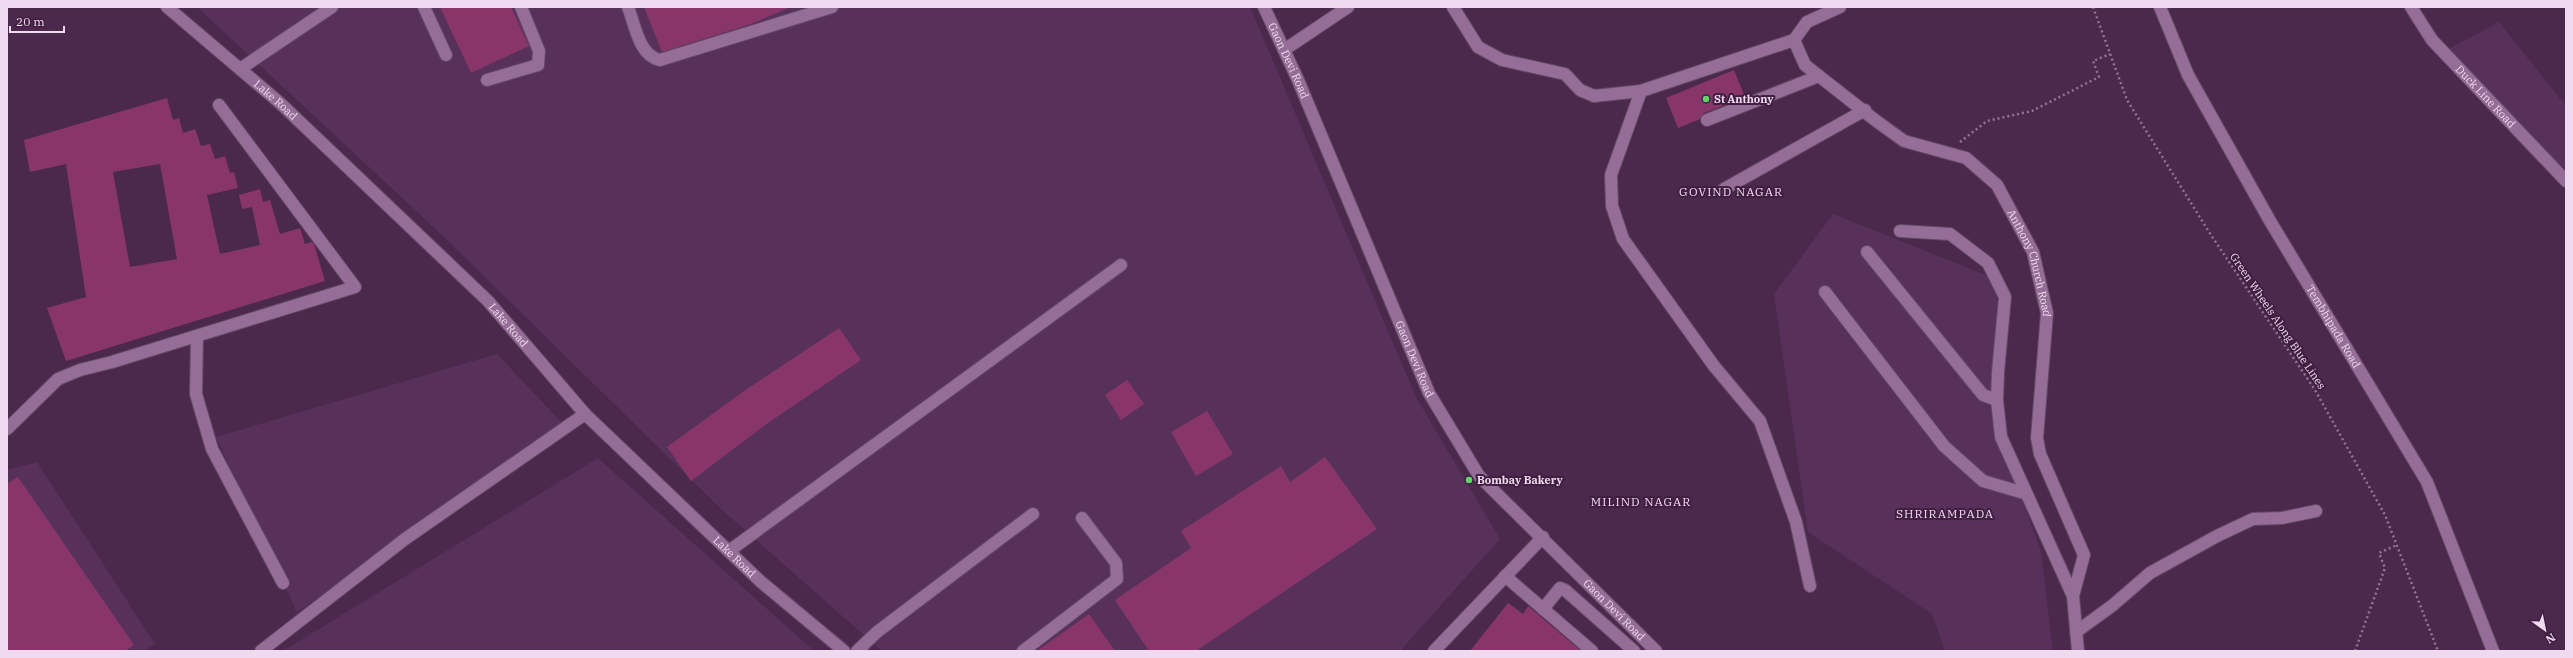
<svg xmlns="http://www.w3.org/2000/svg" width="2573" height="658" font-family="'IBM Plex Serif',serif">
  <rect width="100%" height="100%" fill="#4a294c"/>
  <!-- built -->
  <g fill="#57315a">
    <polygon points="197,7 1250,7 1416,397 1500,539 1400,651 882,651 721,509 443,236"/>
    <polygon points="2499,22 2566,106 2566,176 2534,137 2449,49"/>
    <polygon points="1833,214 1998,280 1992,419 2041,551 2053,651 1945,651 1932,614 1808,532 1774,294"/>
    <polygon points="497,354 567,428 297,612 216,437"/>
    <polygon points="598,458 814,651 283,651"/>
    <polygon points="37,462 155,644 144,651 7,651 7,470"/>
  </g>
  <!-- building -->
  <g fill="#883669" fill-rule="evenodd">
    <polygon points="440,7 511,7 529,46 471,73"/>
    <polygon points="644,7 791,7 751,24 662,52"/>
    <polygon points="1734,70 1745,97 1704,113 1700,119 1678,128 1666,98"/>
    <path d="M167,98L173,120L179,118L183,133L195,129L201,146L210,144L215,159L225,156L230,173L234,172L238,188L207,195L220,254L260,245L252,207L242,209L239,195L260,189L263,202L270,200L280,234L300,228L305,244L312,242L314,244L325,281L66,361L47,308L86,297L66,164L30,172L24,140ZM160,164L177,259L130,267L113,172Z"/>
    <polygon points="839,328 861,360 768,423 691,481 667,447 744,391"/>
    <polygon points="1127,380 1144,404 1121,420 1105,395"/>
    <polygon points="1207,411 1233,454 1196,476 1171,432"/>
    <polygon points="1325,457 1377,529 1196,651 1149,651 1115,600 1191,548 1181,531 1281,466 1290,482"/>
    <polygon points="18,477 134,645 125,651 7,651 7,484"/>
    <polygon points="1508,603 1523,614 1528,606 1581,651 1470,651"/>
    <polygon points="1089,614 1115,651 1037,651"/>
  </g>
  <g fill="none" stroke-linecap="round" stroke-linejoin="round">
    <defs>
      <g id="minor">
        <path id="s1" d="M167,7L280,103L488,301L585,414L760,581L844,651"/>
        <polyline points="424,7 446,55"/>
        <path d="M628,7C635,25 639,56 660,60L832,7"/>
        <path id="s2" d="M1264,7L1298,80L1429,393L1479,476L1656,651"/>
        <polyline points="1453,7 1478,47 1502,60 1565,74 1580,90 1594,96 1641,91"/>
        <path id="s3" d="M2160,7L2188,75L2270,221L2427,482L2493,651"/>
        <path id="s4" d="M2411,7L2432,40L2566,181"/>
        <path id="s5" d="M1794,40L1805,65L1875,120L1904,141L1966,158L1997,185L2033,252L2047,313L2037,438L2040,454L2084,555L2073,596L2078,651"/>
        <polyline points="1794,40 1641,91 1611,175 1612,206 1623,239 1714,366 1760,421 1796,522 1810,586"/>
        <polyline points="1794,40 1807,22 1840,7"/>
        <polyline points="1284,50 1348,7"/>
        <polyline points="240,69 332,7"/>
        <polyline points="487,80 538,65 539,51 521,7"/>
        <polyline points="1707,120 1819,76"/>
        <polyline points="1724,189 1865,110"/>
        <polyline points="1900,231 1950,234 1988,263 2005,297 1998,372 1997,400 2001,437 2073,596"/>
        <polyline points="1867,252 1983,395 1997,400"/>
        <polyline points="1825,292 1944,446 1983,481 2024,493"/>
        <polyline points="197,336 196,394 212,449 283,583"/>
        <polyline points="7,429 58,379 80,370 112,362 355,287 219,105"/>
        <polyline points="729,551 1121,265"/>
        <polyline points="1505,576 1592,651"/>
        <polyline points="1543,609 1560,588 1565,590 1634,651"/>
        <polyline points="2076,632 2113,605 2150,573 2217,536 2253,519 2282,518 2316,511"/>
        <polyline points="261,651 405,539 585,414"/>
        <polyline points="857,651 877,632 1033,514"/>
        <polyline points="1023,651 1117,579 1116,563 1082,518"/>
        <polyline points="1434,651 1543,537"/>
      </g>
    </defs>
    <!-- minor casing -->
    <use href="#minor" stroke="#654866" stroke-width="14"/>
    <!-- path -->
    <g stroke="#917593" stroke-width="2.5" stroke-dasharray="2 3" stroke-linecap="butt">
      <polyline points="2093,7 2127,100 2209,232 2315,390 2385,515 2438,651"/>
      <polyline points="1960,142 1987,121 2032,111 2099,77 2093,61 2110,54"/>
      <polyline points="2355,651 2385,568 2379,553 2397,545"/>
    </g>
    <!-- minor -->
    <use href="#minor" stroke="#946e96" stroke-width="12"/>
  </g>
  <!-- markers -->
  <g fill="#61d469" stroke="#3f1e41" stroke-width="1.5">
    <circle cx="1706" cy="99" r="4"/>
    <circle cx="1469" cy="480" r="4"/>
  </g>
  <g text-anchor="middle" stroke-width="4" stroke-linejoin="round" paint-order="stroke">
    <!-- street labels -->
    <g font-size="11" fill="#efdaf0" stroke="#3f1e41">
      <text dy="4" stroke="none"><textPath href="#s2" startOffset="59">Gaon Devi Road</textPath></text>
      <text dy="4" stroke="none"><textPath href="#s4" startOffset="117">Duck Line Road</textPath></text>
      <text dy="4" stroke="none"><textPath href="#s1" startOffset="143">Lake Road</textPath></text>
      <text dy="4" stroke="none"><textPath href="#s5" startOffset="343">Anthony Church Road</textPath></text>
      <text transform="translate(2278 321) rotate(56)" y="4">Green Wheels Along Blue Lines</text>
      <text dy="4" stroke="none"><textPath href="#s1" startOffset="467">Lake Road</textPath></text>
      <text dy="4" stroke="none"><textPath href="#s3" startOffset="364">Tembhipada Road</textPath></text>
      <text dy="4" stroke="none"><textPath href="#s2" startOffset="383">Gaon Devi Road</textPath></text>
      <text dy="4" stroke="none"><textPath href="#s1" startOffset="791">Lake Road</textPath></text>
      <text dy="4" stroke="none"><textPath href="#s2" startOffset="707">Gaon Devi Road</textPath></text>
    </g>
    <!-- poi labels -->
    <g font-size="11" font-weight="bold" fill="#efdaf0" stroke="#3f1e41" text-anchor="start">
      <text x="1714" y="103">St Anthony</text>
      <text x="1477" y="484">Bombay Bakery</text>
    </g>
    <!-- neighbourhood labels -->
    <g font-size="12" letter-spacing="1" fill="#efdaf0" stroke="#3f1e41">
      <text x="1731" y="196">GOVIND NAGAR</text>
      <text x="1641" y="506">MILIND NAGAR</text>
      <text x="1945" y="518">SHRIRAMPADA</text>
    </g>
  </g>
  <!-- border -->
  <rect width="2573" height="658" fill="none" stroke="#efdaf0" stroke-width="16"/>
  <!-- north arrow -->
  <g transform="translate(2545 630) rotate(147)" stroke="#3f1e41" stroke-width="3" paint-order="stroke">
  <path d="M0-3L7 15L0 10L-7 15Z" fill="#efdaf0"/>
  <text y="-6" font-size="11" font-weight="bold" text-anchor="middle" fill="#efdaf0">N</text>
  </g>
  <!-- scale -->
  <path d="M10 26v6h54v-6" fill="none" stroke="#efdaf0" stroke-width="2"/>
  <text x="16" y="26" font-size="12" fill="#efdaf0" stroke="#3f1e41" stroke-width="3" paint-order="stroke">20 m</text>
</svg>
